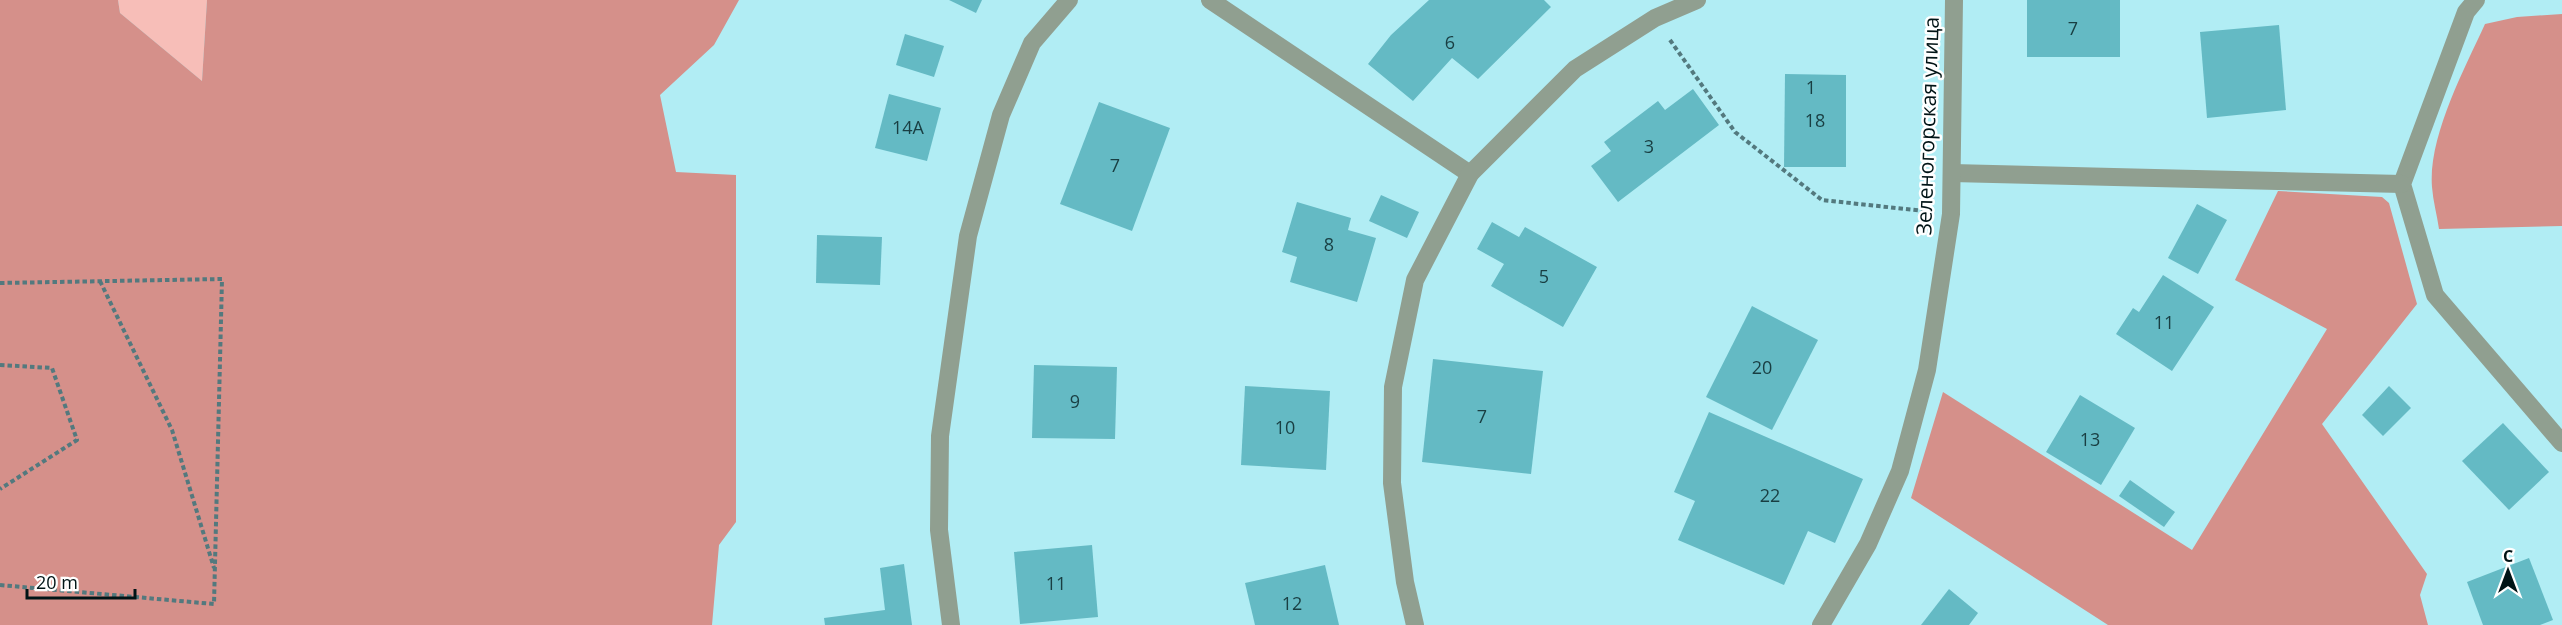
<svg xmlns="http://www.w3.org/2000/svg" width="2562" height="625" font-family="'Open Sans',sans-serif">
  <rect width="100%" height="100%" fill="#b1edf4"/>
  <!-- green -->
  <polygon fill="#f7beb8" points="118,0 207,0 202,81 120,13"/>
  <!-- forest -->
  <g fill="#d5908a">
    <polygon points="0,0 118,0 120,13 202,81 207,0 739,0 714,45 660,95 676,172 736,175 736,522 719,545 712,625 0,625"/>
    <path d="M2562,14V226L2439,229C2437,215 2433,201 2432,187C2428,137 2464,70 2485,24L2517,17Z"/>
    <polygon points="2278,191 2382,197 2389,203 2417,304 2322,424 2427,574 2420,595 2428,625 2108,625 1911,498 1943,392 2192,550 2327,329 2235,280"/>
  </g>
  <!-- building -->
  <g fill="#64bac4">
    <polygon points="949,0 982,0 976,13"/>
    <polygon points="1429,0 1544,0 1551,7 1478,79 1452,58 1413,101 1368,64 1391,35"/>
    <rect x="2027" y="0" width="93" height="57"/>
    <polygon points="2279,25 2286,110 2207,118 2200,32"/>
    <polygon points="905,34 944,46 934,77 896,65"/>
    <polygon points="1785,74 1846,75 1846,167 1784,167"/>
    <polygon points="1693,89 1719,125 1618,202 1591,166 1611,151 1604,142 1658,101 1665,110"/>
    <polygon points="889,94 941,108 927,161 875,148"/>
    <polygon points="1099,102 1170,128 1132,231 1060,204"/>
    <polygon points="1381,195 1419,212 1407,238 1369,221"/>
    <polygon points="1297,202 1351,218 1348,230 1376,238 1357,302 1290,282 1297,257 1282,252"/>
    <polygon points="2197,204 2227,220 2198,274 2168,258"/>
    <polygon points="1492,222 1519,237 1525,227 1597,267 1563,327 1491,286 1504,264 1477,249"/>
    <polygon points="817,235 882,237 880,285 816,283"/>
    <polygon points="2163,275 2214,307 2172,371 2116,334 2133,308 2139,312"/>
    <polygon points="1752,306 1818,340 1772,430 1706,397"/>
    <polygon points="1433,359 1543,371 1531,474 1422,462"/>
    <polygon points="1034,365 1117,367 1115,439 1032,438"/>
    <polygon points="1245,386 1330,391 1326,470 1241,465"/>
    <polygon points="2389,386 2411,408 2383,436 2362,415"/>
    <polygon points="2080,395 2135,428 2101,485 2046,452"/>
    <polygon points="1709,412 1863,479 1835,543 1808,531 1784,585 1678,540 1695,501 1674,492"/>
    <polygon points="2503,423 2549,472 2509,510 2462,461"/>
    <polygon points="2130,480 2175,512 2164,527 2119,496"/>
    <polygon points="1092,545 1098,617 1020,624 1014,552"/>
    <polygon points="2529,558 2553,620 2540,625 2483,625 2467,582"/>
    <polygon points="904,564 912,625 825,625 824,618 885,610 880,568"/>
    <polygon points="1325,565 1339,625 1255,625 1245,583"/>
    <polygon points="1949,589 1978,613 1969,625 1921,625"/>
  </g>
  <g fill="none" stroke-linecap="round" stroke-linejoin="round">
    <!-- path -->
    <g stroke="#53797e" stroke-width="4" stroke-dasharray="4.5 3" stroke-linecap="butt">
      <polyline points="1670,40 1735,132 1822,200 1924,211"/>
      <polyline points="100,281 172,430 214,568"/>
      <polyline points="0,283 222,279 214,604 0,585"/>
      <polyline points="0,365 52,368 77,440 0,489"/>
    </g>
    <!-- minor -->
    <g stroke="#909f90" stroke-width="18">
      <polyline points="1210,0 1470,174"/>
      <polyline points="2476,0 2466,12 2402,184 2435,295 2562,443"/>
      <polyline points="1952,173 2402,184"/>
      <polyline points="951,625 939,530 940,436 968,236 1001,115 1032,43 1069,0"/>
      <polyline points="1415,625 1405,582 1392,483 1393,387 1415,280 1470,174 1575,69 1655,18 1697,0"/>
      <polyline points="1821,625 1868,544 1900,471 1927,370 1951,214 1954,0"/>
    </g>
  </g>
  <g text-anchor="middle" stroke-width="5" stroke-linejoin="round" paint-order="stroke">
    <!-- number labels -->
    <g font-size="18" fill="#193e42">
      <text x="2073" y="35">7</text>
      <text x="1450" y="49">6</text>
      <text x="1811" y="94">1</text>
      <text x="1815" y="127">18</text>
      <text x="908" y="134">14А</text>
      <text x="1649" y="153">3</text>
      <text x="1115" y="172">7</text>
      <text x="1329" y="251">8</text>
      <text x="1544" y="283">5</text>
      <text x="2164" y="329">11</text>
      <text x="1762" y="374">20</text>
      <text x="1075" y="408">9</text>
      <text x="1482" y="423">7</text>
      <text x="1285" y="434">10</text>
      <text x="2090" y="446">13</text>
      <text x="1770" y="502">22</text>
      <text x="1056" y="590">11</text>
      <text x="1292" y="610">12</text>
    </g>
    <!-- street labels -->
    <g font-size="21" fill="#001416" stroke="#fff">
      <text transform="translate(1928 126) rotate(-88)" y="7">Зеленогорская улица</text>
    </g>
  </g>
  <!-- north arrow -->
  <g transform="translate(2508 571)" stroke="#ffffff" stroke-width="4.5" paint-order="stroke">
  <path d="M0-4.5L10 22L0 15L-10 22Z" fill="#001416"/>
  <text y="-9" font-size="16" font-weight="bold" text-anchor="middle" fill="#001416">С</text>
  </g>
  <!-- scale -->
  <path d="M27 589v9h108v-9" fill="none" stroke="#001416" stroke-width="3"/>
  <text x="36" y="589" font-size="18" fill="#001416" stroke="#ffffff" stroke-width="4.5" paint-order="stroke">20 m</text>
</svg>
